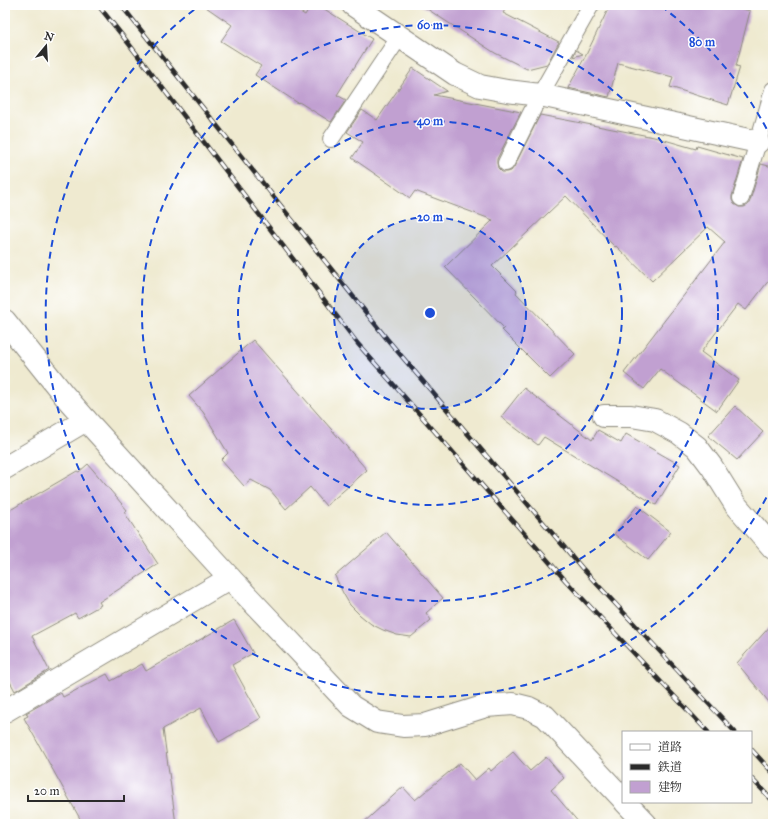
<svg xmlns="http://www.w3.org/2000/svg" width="778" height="829" font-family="'IM FELL Great Primer','Noto Serif JP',serif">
  <rect width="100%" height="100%" fill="#fff"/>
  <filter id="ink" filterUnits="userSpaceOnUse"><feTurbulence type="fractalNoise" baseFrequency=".025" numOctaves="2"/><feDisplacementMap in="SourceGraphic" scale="8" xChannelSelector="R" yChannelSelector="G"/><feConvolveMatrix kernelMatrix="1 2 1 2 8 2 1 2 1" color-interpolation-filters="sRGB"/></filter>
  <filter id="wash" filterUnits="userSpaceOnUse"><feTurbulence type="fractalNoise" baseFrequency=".012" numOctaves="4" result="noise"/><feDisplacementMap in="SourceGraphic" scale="16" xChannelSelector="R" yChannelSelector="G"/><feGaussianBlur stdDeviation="0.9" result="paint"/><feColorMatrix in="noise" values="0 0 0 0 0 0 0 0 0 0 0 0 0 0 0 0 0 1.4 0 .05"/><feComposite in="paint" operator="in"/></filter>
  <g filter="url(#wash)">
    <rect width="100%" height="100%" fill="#efead0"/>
    <g id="blocks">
      <!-- building -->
      <g fill="#c1a0d1">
        <polygon points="203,5 289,5 305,15 311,5 318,5 372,39 337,95 346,100 331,122 299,102 298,103 255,75 261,66 221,41 232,25"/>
        <polygon points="421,5 508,5 503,13 559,42 547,64 527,69 495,53"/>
        <polygon points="610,5 728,5 750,11 736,66 740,67 728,105 670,87 673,77 618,63 609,97 568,88 586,55"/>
        <polygon points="576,50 583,54 573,57"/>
        <polygon points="413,68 447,91 434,95 521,112 497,159 497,163 498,168 502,172 506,172 511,171 514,167 540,115 654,137 696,149 697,146 743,159 732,196 732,200 734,204 739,207 744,207 748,205 750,201 761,164 773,167 773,275 746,310 738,304 701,352 739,380 717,411 660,369 644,389 624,373 725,242 708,227 652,281 616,246 615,247 566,196 492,266 517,291 516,293 575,354 550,378 502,330 504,328 445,267 493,220 415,191 410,198 352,158 363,142 347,132 362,110 377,120"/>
        <polygon points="253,340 367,470 326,506 310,487 286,509 270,490 251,480 244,486 221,460 228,453 203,412 189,396"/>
        <polygon points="524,388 592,440 598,430 621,443 626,434 680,465 656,505 544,437 538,445 501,417"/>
        <polygon points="735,406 763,432 737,460 719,445 708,436"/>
        <polygon points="88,464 127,510 124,512 158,564 99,602 101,605 78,618 75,613 32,636 49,670 15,691 5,672 5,513 77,471 79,472"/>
        <polygon points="637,506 671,532 648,560 614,534"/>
        <polygon points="386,532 443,598 426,613 431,620 411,637 397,635 383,630 371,624 360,615 350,605 343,593 335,576"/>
        <polygon points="234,620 253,653 232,665 261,718 219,742 201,708 163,729 176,824 83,824 24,718 28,716 26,713 61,693 63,697 107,674 111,681 142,664 146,671"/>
        <polygon points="773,623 773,707 737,663"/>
        <polygon points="513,752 530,771 546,757 564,778 551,790 580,824 362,824 403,787 415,800 460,763 475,780 489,768 491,771"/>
      </g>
    </g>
  </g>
  <g filter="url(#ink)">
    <use href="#blocks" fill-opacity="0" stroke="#8d8a7e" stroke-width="1"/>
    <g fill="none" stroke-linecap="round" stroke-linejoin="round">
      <defs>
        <g id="lane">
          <polyline points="331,139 400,36"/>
          <polyline points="506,163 540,95 591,5"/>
          <polyline points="741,198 758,142 773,90"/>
        </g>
        <g id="street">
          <polyline points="353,5 455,74 480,86 507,91 540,95 758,142"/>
          <polyline points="604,416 631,416 655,420 679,433 697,447 712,467 735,504 773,548"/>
          <polyline points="5,468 86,420"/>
          <polyline points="5,711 230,578"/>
        </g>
        <g id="secondary">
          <polyline points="5,321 64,395 86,420 230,578 351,706 377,722 403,726 425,725 486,706 513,704 529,708 545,716 623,799"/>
          <polyline points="625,802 646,824"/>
        </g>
      </defs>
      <!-- lane casing -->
      <use href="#lane" stroke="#8d8a7e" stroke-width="18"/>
      <!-- street casing -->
      <use href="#street" stroke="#8d8a7e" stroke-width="24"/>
      <!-- secondary casing -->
      <use href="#secondary" stroke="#8d8a7e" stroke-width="24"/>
      <!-- lane -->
      <use href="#lane" stroke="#fff" stroke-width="16"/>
      <!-- street -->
      <use href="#street" stroke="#fff" stroke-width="22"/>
      <!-- secondary -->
      <use href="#secondary" stroke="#fff" stroke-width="22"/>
      <defs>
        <g id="rail">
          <polyline points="98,5 129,44 358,344 566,581 708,732"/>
          <polyline points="121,5 387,339 582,568 735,732"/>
          <polyline points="751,749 773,773"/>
          <polyline points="751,778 773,801"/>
        </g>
      </defs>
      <!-- rail casing -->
      <use href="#rail" stroke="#2b2b2b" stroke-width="4.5"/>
      <!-- rail -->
      <use href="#rail" stroke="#fff" stroke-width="3" stroke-dasharray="9" stroke-linecap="butt"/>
    </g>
  </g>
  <!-- distance rings -->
  <circle cx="430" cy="313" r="96" fill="#1d4ed8" fill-opacity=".12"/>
  <g fill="none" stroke="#1d4ed8" stroke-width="2" stroke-dasharray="7 5">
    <circle cx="430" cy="313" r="96"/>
    <circle cx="430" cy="313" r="192"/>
    <circle cx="430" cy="313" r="288"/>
    <path d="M772 487A384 384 0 1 1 199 6M661 6A384 384 0 0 1 772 139"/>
  </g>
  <circle cx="430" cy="313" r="6" fill="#1d4ed8" stroke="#fff" stroke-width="2"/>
  <g font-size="12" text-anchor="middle" font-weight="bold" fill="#1d4ed8" stroke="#fff" stroke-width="3" stroke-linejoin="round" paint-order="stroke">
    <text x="430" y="29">60 m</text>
    <text x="702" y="46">80 m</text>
    <text x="430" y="125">40 m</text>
    <text x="430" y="221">20 m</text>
  </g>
  <!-- margin -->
  <rect width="778" height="829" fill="none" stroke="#fff" stroke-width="20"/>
  <!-- legend -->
  <rect x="622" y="731" width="130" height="72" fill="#ffffff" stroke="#aaaaaa"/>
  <rect x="630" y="744" width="20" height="6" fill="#ffffff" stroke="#aaaaaa"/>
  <text x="658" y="751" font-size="12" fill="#2b2b2b">道路</text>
  <rect x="630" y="764" width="20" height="6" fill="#2b2b2b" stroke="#aaaaaa"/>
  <text x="658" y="771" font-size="12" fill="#2b2b2b">鉄道</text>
  <rect x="630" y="781" width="20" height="12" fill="#c1a0d1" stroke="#aaaaaa"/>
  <text x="658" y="791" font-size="12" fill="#2b2b2b">建物</text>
  <!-- north arrow -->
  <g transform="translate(46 46) rotate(18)" stroke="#ffffff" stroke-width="3" paint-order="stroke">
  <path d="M0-3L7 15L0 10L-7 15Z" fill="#2b2b2b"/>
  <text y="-6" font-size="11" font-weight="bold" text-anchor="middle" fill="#2b2b2b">N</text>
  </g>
  <!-- scale -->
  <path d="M28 795v6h96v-6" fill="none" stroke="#2b2b2b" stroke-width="2"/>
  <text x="34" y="795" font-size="12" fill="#2b2b2b" stroke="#ffffff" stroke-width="3" paint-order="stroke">20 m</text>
</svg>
